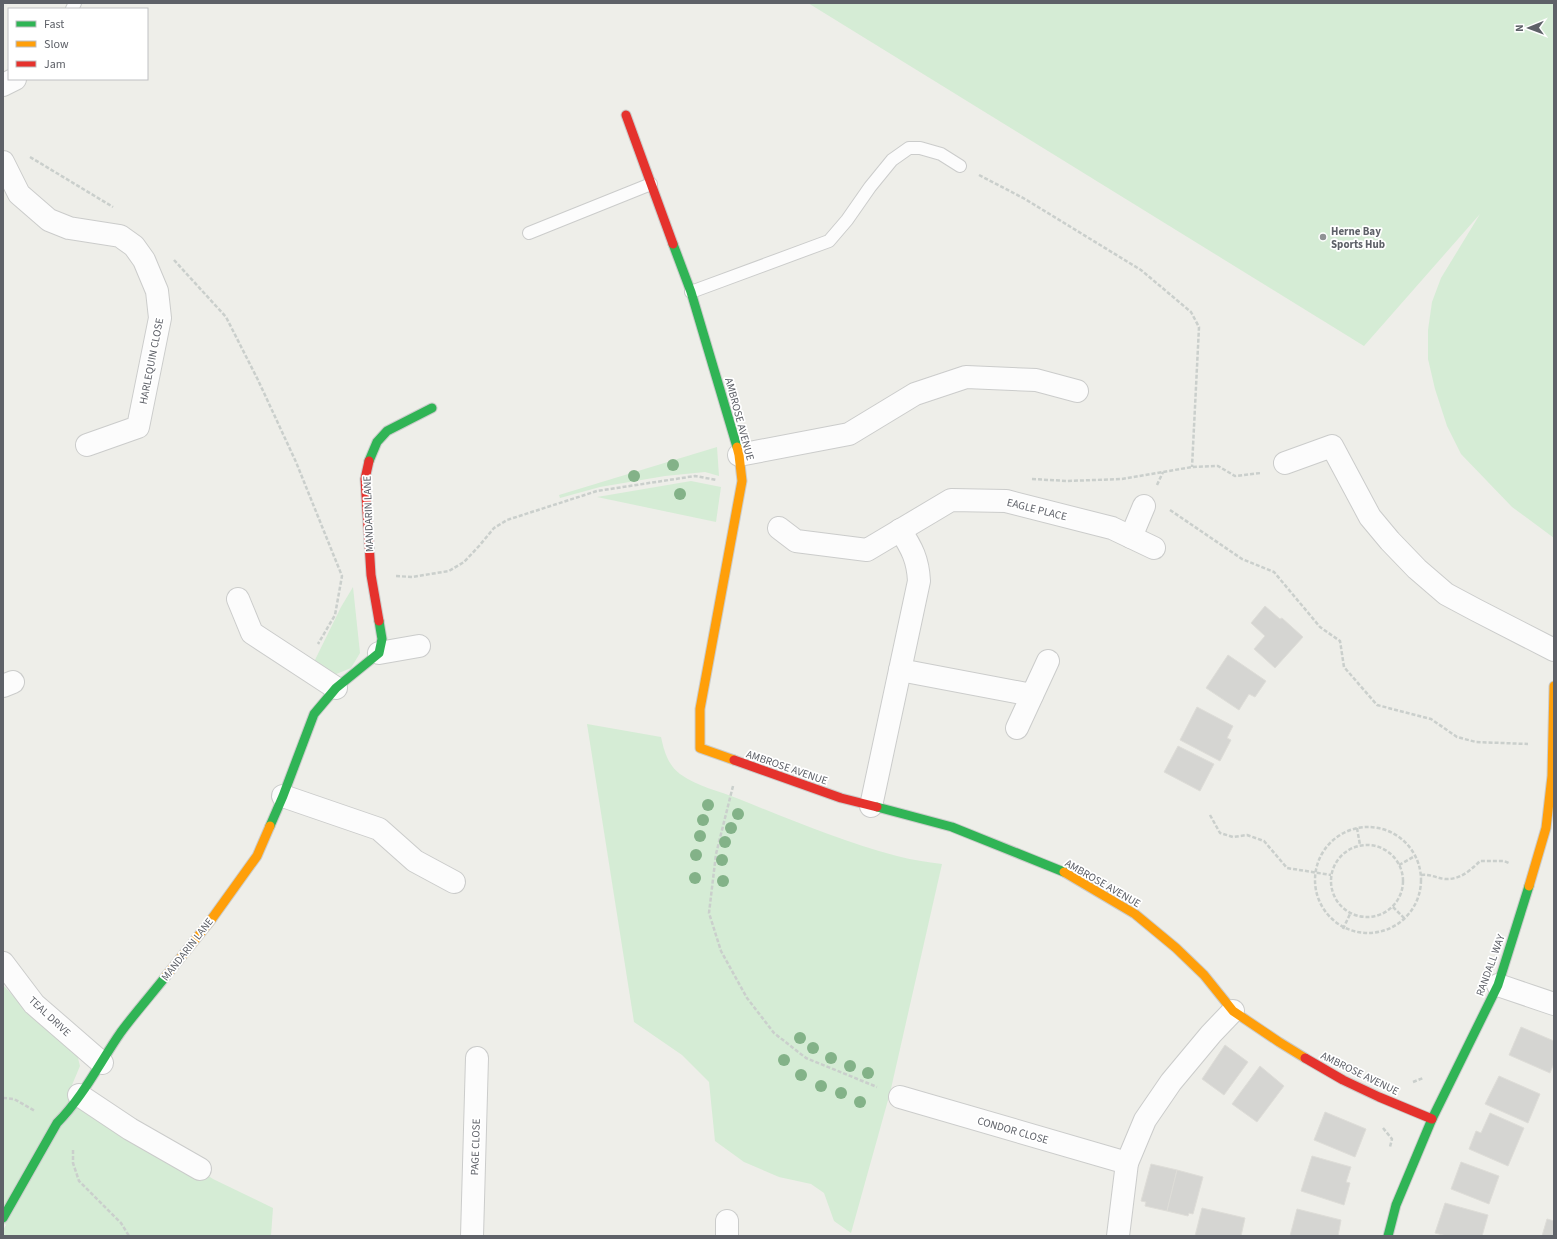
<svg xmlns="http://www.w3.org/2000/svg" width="1557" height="1239" font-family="'Source Sans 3',sans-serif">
  <rect width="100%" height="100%" fill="#eeeee9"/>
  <!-- green -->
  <g fill="#d5ecd5">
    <polygon points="808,3 1554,3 1554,538 1512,507 1461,454 1447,426 1435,389 1428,359 1428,330 1432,302 1441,278 1480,214 1364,346"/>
    <polygon points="717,447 719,476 705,472 665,476 600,487 560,498 559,495"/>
    <polygon points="691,481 721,487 716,522 597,497"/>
    <polygon points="353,587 360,653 351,668 329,677 312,666 341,607"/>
    <path d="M587,724L661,737C664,751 668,765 680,774C698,787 720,791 739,799C791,820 843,842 897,856C912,860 927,862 942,864L890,1093L851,1233L834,1221L824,1193L811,1184L779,1177L744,1162L715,1141L709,1082L682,1055L634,1022Z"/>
    <path d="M3,985C26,1010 49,1034 77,1054L80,1066L72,1085L213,1179L273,1208L271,1236H3V1230L6,1225L3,1223Z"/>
  </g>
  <!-- building -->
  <g fill="#d5d5d2" stroke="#deddd8">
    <polygon points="1265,606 1280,619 1282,618 1303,637 1275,668 1254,649 1265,636 1251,623"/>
    <polygon points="1228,655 1266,681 1255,697 1249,694 1239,710 1206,688"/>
    <polygon points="1197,707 1233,726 1227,738 1231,740 1220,761 1180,740"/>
    <polygon points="1178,746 1214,764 1200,791 1164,772"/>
    <polygon points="1521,1027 1554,1041 1554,1063 1550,1073 1509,1055"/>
    <polygon points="1225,1045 1248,1062 1224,1095 1202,1079"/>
    <polygon points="1260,1066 1284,1086 1257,1122 1232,1104"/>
    <polygon points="1499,1076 1540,1094 1528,1123 1485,1104"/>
    <polygon points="1325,1112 1366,1129 1355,1157 1314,1140"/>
    <polygon points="1490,1113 1524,1128 1508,1166 1469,1149 1476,1131 1481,1133"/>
    <polygon points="1312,1156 1351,1167 1346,1182 1350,1183 1344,1205 1301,1191"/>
    <polygon points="1461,1162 1499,1176 1489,1204 1451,1189"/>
    <polygon points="1151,1164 1177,1170 1167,1211 1145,1206 1146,1202 1141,1201"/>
    <polygon points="1177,1170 1203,1177 1193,1214 1189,1213 1188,1216 1167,1211"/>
    <polygon points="1445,1203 1488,1215 1482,1236 1447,1236 1435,1233"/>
    <polygon points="1202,1208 1245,1218 1241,1236 1195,1236"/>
    <polygon points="1297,1209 1341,1220 1338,1236 1290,1236"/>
    <polygon points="1547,1219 1554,1221 1554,1236 1542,1236"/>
  </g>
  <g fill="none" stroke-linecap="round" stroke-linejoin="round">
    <defs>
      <g id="lane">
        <polyline points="72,9 75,3"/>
        <polyline points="529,233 651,184"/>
        <polyline points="691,292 829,241 847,220 870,187 892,160 909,148 920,148 941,154 960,166"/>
      </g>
      <g id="street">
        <polyline points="3,85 15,79"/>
        <polyline points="3,162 19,194 49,220 69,228 120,236 134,246 144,260 157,291 160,318 138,427 87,445"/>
        <polyline points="739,455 849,434 915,394 966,377 1036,380 1077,391"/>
        <polyline points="1285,463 1332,446 1370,517 1390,541 1417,569 1446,594 1476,610 1554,650"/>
        <polyline points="779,528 796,541 867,550 951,500 1006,501 1112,528 1154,548"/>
        <polyline points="1131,537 1144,506"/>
        <polyline points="238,599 252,633 336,688"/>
        <polyline points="379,653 419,646"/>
        <polyline points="900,670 1032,695"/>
        <polyline points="3,686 13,682"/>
        <polyline points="1017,728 1048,661"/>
        <polyline points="283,796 379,829 415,861 454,882"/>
        <path d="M871,806L919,581C918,560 912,548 900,530"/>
        <polyline points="3,963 34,1004 102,1063"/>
        <polyline points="1498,985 1554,1004"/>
        <polyline points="79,1095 130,1129 200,1169"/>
        <polyline points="900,1097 1127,1163"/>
        <polyline points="472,1236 477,1058"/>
        <polyline points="727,1236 727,1221"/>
        <polyline points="1118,1236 1127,1163 1145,1120 1171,1082 1211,1034 1233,1011"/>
      </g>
      <g id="fast">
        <polyline points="673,244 691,292 737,447"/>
        <polyline points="369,461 377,442 387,431 432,408"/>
        <polyline points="877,807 952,827 1064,872"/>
        <polyline points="270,826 283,796 314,714 336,688 379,653 382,639 379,621"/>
        <path d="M3,1218L57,1123C83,1097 100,1062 121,1032C135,1013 151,995 166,976"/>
        <polyline points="1388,1236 1396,1205 1432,1119 1498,985 1529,886"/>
      </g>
      <g id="slow">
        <polyline points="734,760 700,748 700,709 742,481 739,455 737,447"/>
        <polyline points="1064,872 1135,914 1176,948 1204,975 1233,1011 1279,1042 1305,1058"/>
        <polyline points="1529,886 1546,828 1552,776 1554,686"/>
        <polyline points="166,976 211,920 257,856 270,826"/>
      </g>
      <g id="jam">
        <polyline points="626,115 673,244"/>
        <polyline points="369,461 365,479 371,575 379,621"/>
        <polyline points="734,760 841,798 877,807"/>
        <polyline points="1305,1058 1343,1080 1379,1097 1432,1119"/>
      </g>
    </defs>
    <!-- lane casing -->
    <use href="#lane" stroke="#cbcccb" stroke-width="14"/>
    <!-- street casing -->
    <use href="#street" stroke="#cbcccb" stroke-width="24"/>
    <!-- fast casing -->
    <use href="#fast" stroke="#cbcccb" stroke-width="11"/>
    <!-- slow casing -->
    <use href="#slow" stroke="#cbcccb" stroke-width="11"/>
    <!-- jam casing -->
    <use href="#jam" stroke="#cbcccb" stroke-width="11"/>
    <!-- path -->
    <g stroke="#cacfcc" stroke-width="2.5" stroke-dasharray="4 2" stroke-linecap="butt">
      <polyline points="30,157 113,207"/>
      <polyline points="979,175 1025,199 1141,270 1191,312 1199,327 1192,467"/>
      <polyline points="174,260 226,317 258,380 296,462 342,576 335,615 318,644"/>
      <polyline points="1032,479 1067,481 1122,479 1192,467 1218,466 1235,476 1261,473"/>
      <polyline points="1157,485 1163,472"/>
      <polyline points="1170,510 1242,559 1274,572 1320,627 1340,641 1344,667 1377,705 1431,719 1457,737 1476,742 1528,744"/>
      <polyline points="396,576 412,577 449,571 464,562 479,546 494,528 507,520 597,491 695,476 717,480"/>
      <polyline points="733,786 716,854 709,913 721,951 747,998 774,1033 806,1058 877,1087"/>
      <polyline points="1210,815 1220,833 1233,837 1247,835 1264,841 1287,868 1331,875"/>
      <circle cx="1368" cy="880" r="53"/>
      <polyline points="1357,828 1360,845"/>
      <circle cx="1367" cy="881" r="36"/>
      <polyline points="1399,865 1415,856"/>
      <path d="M1421,875C1431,874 1436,878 1445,879C1460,880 1471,870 1480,861H1504L1509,863"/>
      <polyline points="1393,907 1405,919"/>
      <polyline points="1343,929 1350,914"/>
      <polyline points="1413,1082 1423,1078"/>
      <polyline points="3,1098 14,1099 35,1111"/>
      <polyline points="1383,1128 1392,1139 1390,1147"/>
      <polyline points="73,1150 73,1163 79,1181 121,1223 129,1236"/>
    </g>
    <!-- lane -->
    <use href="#lane" stroke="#fcfcfc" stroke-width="12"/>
    <!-- street -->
    <use href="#street" stroke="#fcfcfc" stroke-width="22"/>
    <!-- fast -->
    <use href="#fast" stroke="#30b455" stroke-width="9"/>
    <!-- slow -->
    <use href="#slow" stroke="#ff9f0a" stroke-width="9"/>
    <!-- jam -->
    <use href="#jam" stroke="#e5322d" stroke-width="9"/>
  </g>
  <!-- trees -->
  <g fill="#83b288">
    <circle cx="673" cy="465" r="6"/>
    <circle cx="634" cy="476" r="6"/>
    <circle cx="680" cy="494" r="6"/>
    <circle cx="708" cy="805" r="6"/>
    <circle cx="738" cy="814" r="6"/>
    <circle cx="703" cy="820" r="6"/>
    <circle cx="731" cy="828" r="6"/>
    <circle cx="700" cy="836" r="6"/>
    <circle cx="725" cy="842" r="6"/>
    <circle cx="696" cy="855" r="6"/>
    <circle cx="722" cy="860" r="6"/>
    <circle cx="695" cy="878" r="6"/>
    <circle cx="723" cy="881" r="6"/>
    <circle cx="800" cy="1038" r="6"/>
    <circle cx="813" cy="1048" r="6"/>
    <circle cx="831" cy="1058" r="6"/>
    <circle cx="784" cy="1060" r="6"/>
    <circle cx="850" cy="1066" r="6"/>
    <circle cx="868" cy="1073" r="6"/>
    <circle cx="801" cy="1075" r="6"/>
    <circle cx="821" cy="1086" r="6"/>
    <circle cx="841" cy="1093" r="6"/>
    <circle cx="860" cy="1102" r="6"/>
  </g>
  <!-- markers -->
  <circle fill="#909295" stroke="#fff" stroke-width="1.5" cx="1323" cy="237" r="4"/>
  <g text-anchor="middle" stroke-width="3.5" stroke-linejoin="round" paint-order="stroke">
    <!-- poi labels -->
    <g font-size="11" font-weight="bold" fill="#5e6168" stroke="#fff" text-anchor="start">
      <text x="1331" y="235">Herne Bay<tspan x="1331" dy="13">Sports Hub</tspan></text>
    </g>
    <!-- street labels -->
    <g font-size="11" fill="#5e6168" stroke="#fff">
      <text transform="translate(151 361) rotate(-79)" y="4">HARLEQUIN CLOSE</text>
      <text transform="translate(740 419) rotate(75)" y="4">AMBROSE AVENUE</text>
      <text transform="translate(1037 509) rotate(14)" y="4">EAGLE PLACE</text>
      <text transform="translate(368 514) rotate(-92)" y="4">MANDARIN LANE</text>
      <text transform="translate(787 767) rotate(19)" y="4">AMBROSE AVENUE</text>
      <text transform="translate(1103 883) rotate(30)" y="4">AMBROSE AVENUE</text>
      <text transform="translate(187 949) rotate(-52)" y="4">MANDARIN LANE</text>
      <text transform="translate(1490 965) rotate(-70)" y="4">RANDALL WAY</text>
      <text transform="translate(50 1016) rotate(43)" y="4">TEAL DRIVE</text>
      <text transform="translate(1360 1073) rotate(26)" y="4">AMBROSE AVENUE</text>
      <text transform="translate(1013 1130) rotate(16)" y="4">CONDOR CLOSE</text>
      <text transform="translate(475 1147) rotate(-88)" y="4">PAGE CLOSE</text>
    </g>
  </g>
  <!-- border -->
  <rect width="1557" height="1239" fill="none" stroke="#5e6168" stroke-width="8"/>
  <!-- legend -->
  <rect x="8" y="8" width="140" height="72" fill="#ffffff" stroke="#bfc0c3"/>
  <rect x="16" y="21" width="20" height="6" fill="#30b455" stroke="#bfc0c3"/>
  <text x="44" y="28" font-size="12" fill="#5e6168">Fast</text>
  <rect x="16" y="41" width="20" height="6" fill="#ff9f0a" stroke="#bfc0c3"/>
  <text x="44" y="48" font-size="12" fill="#5e6168">Slow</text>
  <rect x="16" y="61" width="20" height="6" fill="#e5322d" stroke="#bfc0c3"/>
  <text x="44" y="68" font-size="12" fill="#5e6168">Jam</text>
  <!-- north arrow -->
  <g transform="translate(1529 28) rotate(269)" stroke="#ffffff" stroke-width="3" paint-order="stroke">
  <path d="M0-3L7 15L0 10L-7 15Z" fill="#5e6168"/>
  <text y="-6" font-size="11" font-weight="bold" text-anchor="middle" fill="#5e6168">N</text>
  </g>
</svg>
